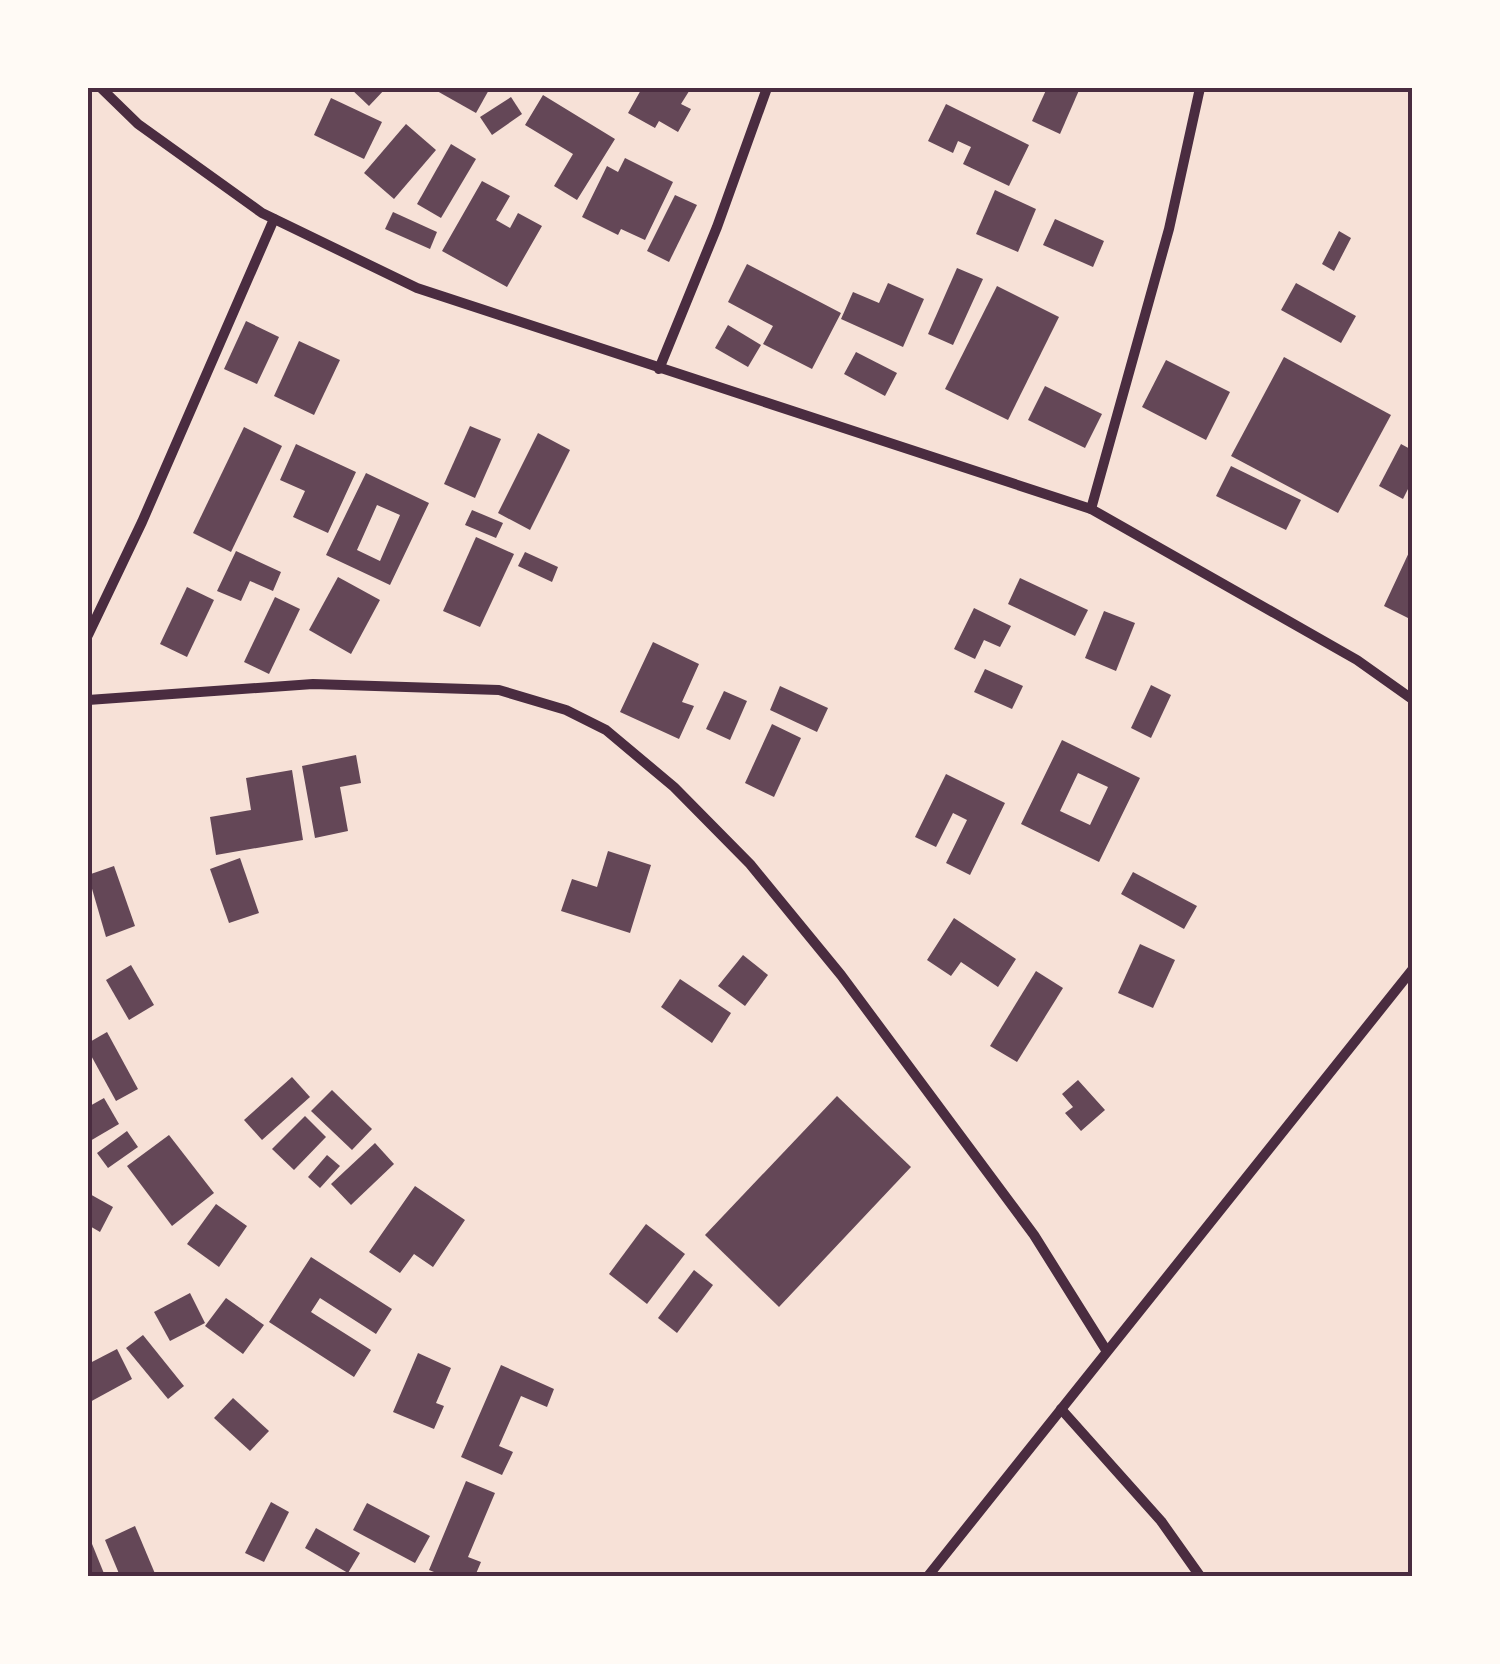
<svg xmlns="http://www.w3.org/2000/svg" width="1500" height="1664" font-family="'Archivo Narrow',sans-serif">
  <rect width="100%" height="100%" fill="#f7e1d7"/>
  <!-- building -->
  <g fill="#644757" fill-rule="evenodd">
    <polygon points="350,88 386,88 369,106"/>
    <polygon points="440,88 490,88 476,113 437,91"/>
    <polygon points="642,88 691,88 681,104 691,109 678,132 659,121 655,128 628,113"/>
    <polygon points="1047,88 1080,88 1060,134 1032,121"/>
    <polygon points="543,95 615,139 577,200 554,186 573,154 525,125"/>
    <polygon points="511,97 522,114 492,135 480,117"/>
    <polygon points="331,98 382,122 364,159 314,135"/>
    <polygon points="946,104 1029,145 1009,186 963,164 971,147 958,141 953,153 928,141"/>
    <polygon points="406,124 436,150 394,199 364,173"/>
    <polygon points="451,144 476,159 441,218 417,204"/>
    <polygon points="625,158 673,182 645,240 621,229 618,235 582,217 607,166 618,172"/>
    <polygon points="482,181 510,196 496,220 510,228 518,213 542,226 507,287 442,251"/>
    <polygon points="995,190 1036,209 1018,252 976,234"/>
    <polygon points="675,195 697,205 669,262 647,251"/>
    <polygon points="393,212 437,232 430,249 385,229"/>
    <polygon points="1055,219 1104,241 1093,267 1043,245"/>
    <polygon points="1339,231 1351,238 1334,271 1322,264"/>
    <polygon points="747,264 841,313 812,369 763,344 773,326 728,302"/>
    <polygon points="957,268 983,279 953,345 928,334"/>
    <polygon points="888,283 924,299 903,347 841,319 853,292 879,303"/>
    <polygon points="1296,283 1356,316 1341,343 1281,310"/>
    <polygon points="997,286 1059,317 1008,420 945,389"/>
    <polygon points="246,321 279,337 257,384 224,369"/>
    <polygon points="728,325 761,345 748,367 715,348"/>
    <polygon points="299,341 340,360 314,415 274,396"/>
    <polygon points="856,352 897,373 885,396 844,374"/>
    <polygon points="1284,357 1391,415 1338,513 1231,456"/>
    <polygon points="1166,360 1230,392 1206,440 1142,407"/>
    <polygon points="1045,386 1102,414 1085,448 1028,420"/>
    <polygon points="470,426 501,439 475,498 444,484"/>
    <polygon points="244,427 282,446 231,552 193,533"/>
    <polygon points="538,433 570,450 530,530 498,513"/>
    <polygon points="296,444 356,472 328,533 293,517 305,491 280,480"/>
    <polygon points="1401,444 1412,450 1412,481 1403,499 1379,486"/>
    <polygon points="1231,466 1301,500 1286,530 1216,496"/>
    <path d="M366,473L429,503L390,585L326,555ZM377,505L400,515L380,561L357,550Z"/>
    <polygon points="472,510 503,523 496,538 465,525"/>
    <polygon points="476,537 514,554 480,627 443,611"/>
    <polygon points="1412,546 1412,620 1384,606"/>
    <polygon points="236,551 281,572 273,591 250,581 241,601 217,591"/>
    <polygon points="525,552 558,567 552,582 518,566"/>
    <polygon points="338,577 380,600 351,654 309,630"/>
    <polygon points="1020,578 1088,610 1075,636 1008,604"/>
    <polygon points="187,587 214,600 187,657 160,644"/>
    <polygon points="275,597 300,609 269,674 244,662"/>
    <polygon points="974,608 1011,626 1000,647 984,640 975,659 954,649"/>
    <polygon points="1104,611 1135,623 1116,671 1085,658"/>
    <polygon points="653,642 699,664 682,702 694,706 679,739 620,712"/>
    <polygon points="985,669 1023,686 1012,709 974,692"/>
    <polygon points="1151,685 1171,695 1151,738 1131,728"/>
    <polygon points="780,686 828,708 817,732 770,710"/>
    <polygon points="724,691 747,701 730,740 706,729"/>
    <polygon points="772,724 801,738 774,797 745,783"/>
    <path d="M1062,740L1140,778L1099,862L1021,824ZM1078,773L1108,787L1090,825L1060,811Z"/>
    <polygon points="356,755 361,783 340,787 348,831 315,838 302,766"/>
    <polygon points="292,770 303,840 216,855 210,817 251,810 246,778"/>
    <polygon points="946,774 1005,803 970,875 946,863 967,820 953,813 936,847 915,837"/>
    <polygon points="608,851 651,865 630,933 561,911 572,879 597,887"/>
    <polygon points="240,858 259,913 229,923 210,869"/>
    <polygon points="114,866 135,926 106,937 88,875"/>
    <polygon points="1133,872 1197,906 1184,929 1121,894"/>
    <polygon points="954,918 1016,959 998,987 961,962 951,976 927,960"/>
    <polygon points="1140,944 1175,960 1153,1008 1118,993"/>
    <polygon points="743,955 768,975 745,1006 718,986"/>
    <polygon points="131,965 154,1005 129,1020 106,980"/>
    <polygon points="1036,971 1063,988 1017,1062 990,1046"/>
    <polygon points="680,979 731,1013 712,1043 661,1007"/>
    <polygon points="107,1032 138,1089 116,1101 88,1050 88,1043"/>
    <polygon points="292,1077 310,1097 262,1140 244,1120"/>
    <polygon points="1078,1080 1105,1110 1081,1131 1065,1113 1073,1107 1062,1094"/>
    <polygon points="332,1090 372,1129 352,1150 311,1111"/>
    <polygon points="837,1096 911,1167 779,1307 705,1235"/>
    <polygon points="104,1098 119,1124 90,1141 88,1107"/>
    <polygon points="305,1116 326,1137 294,1170 272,1149"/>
    <polygon points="127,1131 138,1147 108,1168 97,1153"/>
    <polygon points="169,1135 214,1193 172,1226 127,1166"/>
    <polygon points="375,1143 394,1164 351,1205 331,1184"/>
    <polygon points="327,1155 340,1166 320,1188 308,1177"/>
    <polygon points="415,1186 465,1220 433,1267 414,1254 400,1273 369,1252"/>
    <polygon points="88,1193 113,1207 100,1232 88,1225"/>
    <polygon points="216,1204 247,1226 219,1267 187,1244"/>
    <polygon points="646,1224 685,1254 647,1304 609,1274"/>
    <polygon points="311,1257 392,1309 376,1334 320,1298 311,1312 371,1350 354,1377 269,1322"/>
    <polygon points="694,1270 713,1285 677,1333 658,1318"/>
    <polygon points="190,1293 205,1323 170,1341 154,1312"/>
    <polygon points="226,1298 264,1325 243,1354 205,1326"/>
    <polygon points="143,1335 184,1386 168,1399 126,1348"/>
    <polygon points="117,1349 132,1379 88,1403 88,1364"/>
    <polygon points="418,1353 451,1368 436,1403 444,1406 434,1429 393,1412"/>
    <polygon points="501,1365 554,1389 547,1407 521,1396 499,1446 513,1452 502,1475 461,1457"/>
    <polygon points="233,1398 269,1431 250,1451 214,1418"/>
    <polygon points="466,1481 495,1493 468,1557 481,1562 475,1576 444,1576 429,1570"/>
    <polygon points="271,1502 289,1512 264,1562 245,1553"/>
    <polygon points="367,1503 430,1536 415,1563 353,1530"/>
    <polygon points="135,1526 156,1576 120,1576 105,1540"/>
    <polygon points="316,1528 360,1553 348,1573 305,1548"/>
    <polygon points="88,1534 105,1576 88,1576"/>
  </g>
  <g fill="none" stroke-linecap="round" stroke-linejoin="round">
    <!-- minor -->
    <g stroke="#4a2c40" stroke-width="10">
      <polyline points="101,88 138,124 262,213 417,288 1091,509 1357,660 1412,699"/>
      <polyline points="659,369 717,227 767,88"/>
      <polyline points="1091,509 1169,229 1200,88"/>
      <polyline points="88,635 142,522 274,219"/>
      <polyline points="88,700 313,684 499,690 566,710 606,730 674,787 750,864 841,975 1034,1235 1106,1350"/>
      <polyline points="1061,1409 1161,1521 1200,1576"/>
      <polyline points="928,1576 1412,970"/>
    </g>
  </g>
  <!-- border -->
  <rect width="1500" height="1664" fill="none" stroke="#fffaf5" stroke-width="180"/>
  <rect x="90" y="90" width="1320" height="1484" fill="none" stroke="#4a2c40" stroke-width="4"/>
</svg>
